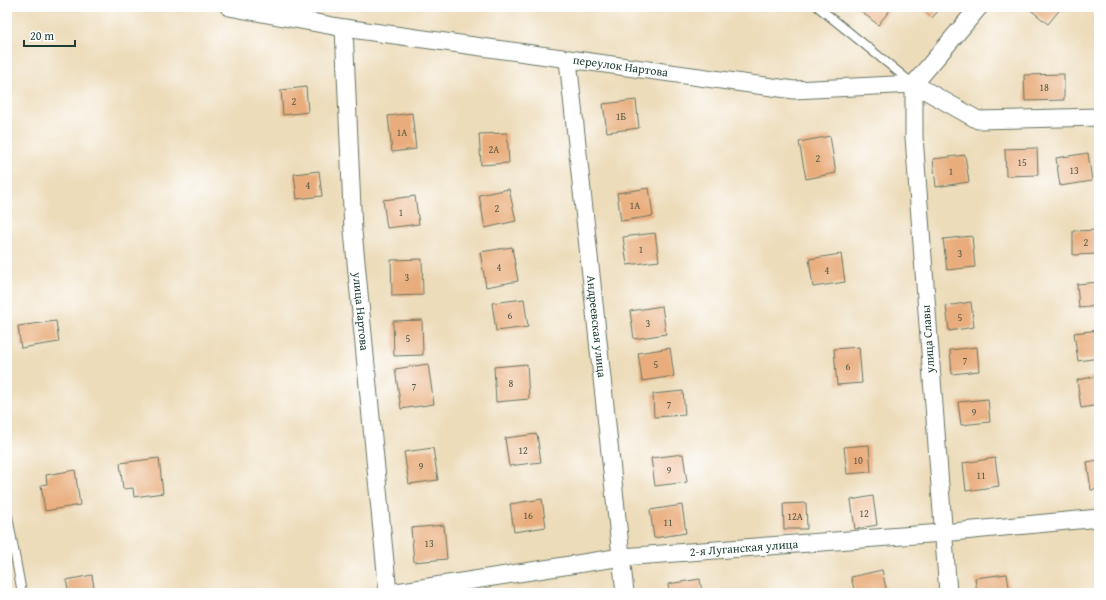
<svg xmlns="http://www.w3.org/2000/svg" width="1106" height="600" font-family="'Gentium Book Plus',serif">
  <rect width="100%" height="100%" fill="#fff"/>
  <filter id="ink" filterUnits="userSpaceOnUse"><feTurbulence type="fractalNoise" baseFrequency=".025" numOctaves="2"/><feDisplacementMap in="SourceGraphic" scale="8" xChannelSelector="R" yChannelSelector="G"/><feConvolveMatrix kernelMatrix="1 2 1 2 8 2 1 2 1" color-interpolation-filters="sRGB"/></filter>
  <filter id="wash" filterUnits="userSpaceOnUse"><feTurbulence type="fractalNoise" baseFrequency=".012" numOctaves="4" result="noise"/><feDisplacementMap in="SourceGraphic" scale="16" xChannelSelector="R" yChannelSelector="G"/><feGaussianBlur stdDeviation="0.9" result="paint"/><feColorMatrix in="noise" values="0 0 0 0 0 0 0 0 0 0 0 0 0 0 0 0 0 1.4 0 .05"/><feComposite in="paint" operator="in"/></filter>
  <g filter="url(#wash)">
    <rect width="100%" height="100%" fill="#eddcba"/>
    <g id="blocks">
      <!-- building -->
      <g fill="#e9ad7d">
        <polygon points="856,7 886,7 890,10 878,25"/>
        <polygon points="919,7 936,7 939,10 932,18"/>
        <polygon points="1027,7 1062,7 1048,24"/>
        <polygon points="1064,74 1064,100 1025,101 1024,75"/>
        <polygon points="306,87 308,112 283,115 281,90"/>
        <polygon points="636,100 639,128 607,132 603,104"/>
        <polygon points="412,113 416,149 392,152 388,116"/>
        <polygon points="507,133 509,163 481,165 479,134"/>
        <polygon points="830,136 836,173 806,179 799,142"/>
        <polygon points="1037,148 1038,175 1006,176 1005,149"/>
        <polygon points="1088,153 1092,181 1060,186 1056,158"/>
        <polygon points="965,155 969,182 936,187 933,159"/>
        <polygon points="319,171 322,196 297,199 294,174"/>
        <polygon points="649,188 653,216 621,221 617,193"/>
        <polygon points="509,189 516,221 485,228 479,195"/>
        <polygon points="415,196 419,224 387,228 383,200"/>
        <polygon points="1099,230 1099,254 1073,255 1073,231"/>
        <polygon points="655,233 659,261 627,265 623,237"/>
        <polygon points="972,236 975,267 947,270 943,239"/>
        <polygon points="512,247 518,281 486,287 480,252"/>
        <polygon points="841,254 845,282 813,287 809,259"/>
        <polygon points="422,259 423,295 392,296 391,260"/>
        <polygon points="1099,282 1099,306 1079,308 1077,284"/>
        <polygon points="524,299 528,327 496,331 492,303"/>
        <polygon points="971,302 974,327 949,331 946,306"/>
        <polygon points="662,306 666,334 634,339 630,311"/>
        <polygon points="422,320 423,355 394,356 393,321"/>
        <polygon points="56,321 59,342 21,348 18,326"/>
        <polygon points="1099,330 1099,358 1078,361 1074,333"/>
        <polygon points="859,347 862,383 837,385 834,349"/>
        <polygon points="977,347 979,371 952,374 950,350"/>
        <polygon points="670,348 674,376 642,381 638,353"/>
        <polygon points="428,364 434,404 401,409 395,369"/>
        <polygon points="527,364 529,399 496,402 494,367"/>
        <polygon points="1099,376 1099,405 1081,408 1077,380"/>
        <polygon points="683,391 685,415 654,417 653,394"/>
        <polygon points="988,399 990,422 961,425 958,402"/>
        <polygon points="537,434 541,462 509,466 505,438"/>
        <polygon points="869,445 871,472 847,474 844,447"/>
        <polygon points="433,448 438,480 409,484 404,452"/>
        <polygon points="683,454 687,482 655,486 651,458"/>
        <polygon points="159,458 163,493 134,497 133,488 123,489 120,463"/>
        <polygon points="995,458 999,486 966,491 963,463"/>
        <polygon points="1099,460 1099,489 1091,490 1087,462"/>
        <polygon points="75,470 80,505 45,511 41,485 47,484 46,475"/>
        <polygon points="873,496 877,525 855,529 851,500"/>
        <polygon points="542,499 546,527 514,532 510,504"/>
        <polygon points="806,503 807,529 784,529 783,504"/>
        <polygon points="682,505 686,533 654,538 650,510"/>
        <polygon points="444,525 447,559 414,562 411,528"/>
        <polygon points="882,570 887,593 855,593 851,577"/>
        <polygon points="1007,574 1010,593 977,593 975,578"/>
        <polygon points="92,575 95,593 69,593 66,580"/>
        <polygon points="700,579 702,593 669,593 668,584"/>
      </g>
    </g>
  </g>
  <g filter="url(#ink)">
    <use href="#blocks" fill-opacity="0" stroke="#677563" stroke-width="1"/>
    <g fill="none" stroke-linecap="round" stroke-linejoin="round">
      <defs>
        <g id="lane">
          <polyline points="818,7 912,83"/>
          <polyline points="7,511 22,593"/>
        </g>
        <g id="street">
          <path id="s1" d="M229,7L344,28L794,90L914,84L979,7"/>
          <path id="s2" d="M344,28L353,231L388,593"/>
          <path id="s3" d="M568,60L625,593"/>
          <path id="s4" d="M390,593L622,557L942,533L1099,518"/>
          <polyline points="948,593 914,137 914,84 978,120 1099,117"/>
        </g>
      </defs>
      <!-- lane casing -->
      <use href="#lane" stroke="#677563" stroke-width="10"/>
      <!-- street casing -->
      <use href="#street" stroke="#677563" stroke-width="19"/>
      <!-- lane -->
      <use href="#lane" stroke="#fff" stroke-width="8"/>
      <!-- street -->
      <use href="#street" stroke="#fff" stroke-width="17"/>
    </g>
  </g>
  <g text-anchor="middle" stroke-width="4" stroke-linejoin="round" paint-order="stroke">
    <!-- number labels -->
    <g font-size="10" fill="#525946">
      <text x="1044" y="91">18</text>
      <text x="294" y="105">2</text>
      <text x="621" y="120">1Б</text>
      <text x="402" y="136">1А</text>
      <text x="494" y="153">2А</text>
      <text x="818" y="162">2</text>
      <text x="1022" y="166">15</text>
      <text x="1074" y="174">13</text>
      <text x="951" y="175">1</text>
      <text x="308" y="189">4</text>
      <text x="635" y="209">1А</text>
      <text x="497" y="212">2</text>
      <text x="401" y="216">1</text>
      <text x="1086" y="246">2</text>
      <text x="641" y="253">1</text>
      <text x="960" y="257">3</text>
      <text x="499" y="271">4</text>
      <text x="827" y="274">4</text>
      <text x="407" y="281">3</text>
      <text x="510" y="319">6</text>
      <text x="960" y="321">5</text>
      <text x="648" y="327">3</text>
      <text x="408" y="342">5</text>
      <text x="965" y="364">7</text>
      <text x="656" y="368">5</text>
      <text x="848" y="370">6</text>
      <text x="511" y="387">8</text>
      <text x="414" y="390">7</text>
      <text x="669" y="408">7</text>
      <text x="974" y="416">9</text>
      <text x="523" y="454">12</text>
      <text x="858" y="464">10</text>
      <text x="421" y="470">9</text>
      <text x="669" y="474">9</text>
      <text x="981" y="479">11</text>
      <text x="864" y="517">12</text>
      <text x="528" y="519">16</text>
      <text x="795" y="520">12А</text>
      <text x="668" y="526">11</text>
      <text x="429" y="547">13</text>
    </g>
    <!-- street labels -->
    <g font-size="12" fill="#1f3d34" stroke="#fff">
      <text dy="4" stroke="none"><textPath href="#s1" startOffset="396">переулок Нартова</textPath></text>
      <text dy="4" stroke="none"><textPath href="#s2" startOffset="284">улица Нартова</textPath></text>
      <text dy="4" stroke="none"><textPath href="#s3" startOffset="268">Андреевская улица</textPath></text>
      <text transform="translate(928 339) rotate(-94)" y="4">улица Славы</text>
      <text dy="4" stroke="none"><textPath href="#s4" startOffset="357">2-я Луганская улица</textPath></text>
    </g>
  </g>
  <!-- margin -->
  <rect width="1106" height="600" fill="none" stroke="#fff" stroke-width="24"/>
  <!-- scale -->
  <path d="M24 40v6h51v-6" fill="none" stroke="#1f3d34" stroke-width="2"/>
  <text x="30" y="40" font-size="12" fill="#1f3d34" stroke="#ffffff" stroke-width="3" paint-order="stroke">20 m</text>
</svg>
